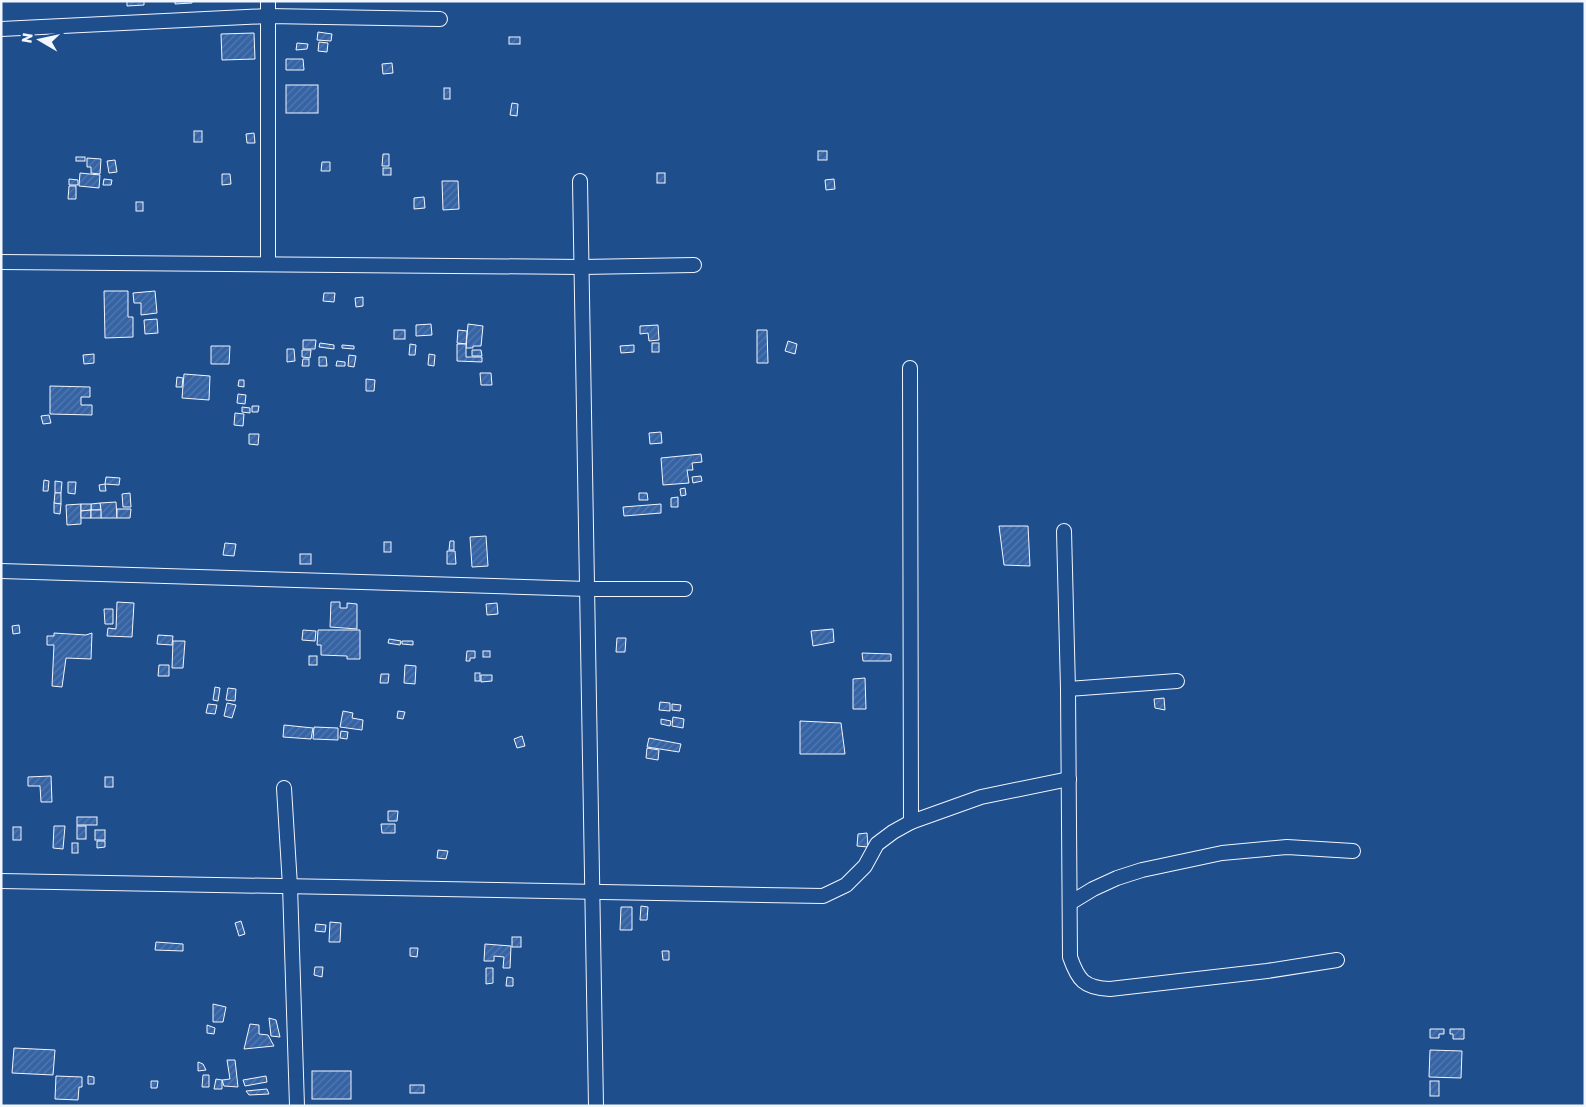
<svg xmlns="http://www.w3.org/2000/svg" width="1586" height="1107" font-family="Rubik,sans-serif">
  <defs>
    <pattern id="building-hatch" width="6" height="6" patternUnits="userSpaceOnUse" patternTransform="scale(1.25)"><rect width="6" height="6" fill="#3563a3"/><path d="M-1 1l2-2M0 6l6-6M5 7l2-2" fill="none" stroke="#537ab1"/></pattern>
  </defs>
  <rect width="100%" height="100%" fill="#1f4e8c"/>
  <!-- building -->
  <g fill="url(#building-hatch)" stroke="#f2f6ff">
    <polygon points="127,1 144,1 144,5 127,6"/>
    <polygon points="175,1 192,1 192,3 175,4"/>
    <polygon points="318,32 332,34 331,41 317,40"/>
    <polygon points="254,33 255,59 222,60 221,34"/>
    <rect x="509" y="37" width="11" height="7"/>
    <polygon points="319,42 328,43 327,52 318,51"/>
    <polygon points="297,43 308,44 307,49 296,50"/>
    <polygon points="286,59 303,59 304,70 286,70"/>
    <polygon points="392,63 393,73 383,74 382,64"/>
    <rect x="286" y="85" width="32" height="28"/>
    <rect x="444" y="88" width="6" height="11"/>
    <polygon points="512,103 518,104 517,116 510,115"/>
    <rect x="194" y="131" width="8" height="11"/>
    <polygon points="254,133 255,143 247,143 246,134"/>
    <rect x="818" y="151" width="9" height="9"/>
    <polygon points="383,154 389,154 389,166 382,166"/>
    <rect x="76" y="157" width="9" height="4"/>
    <polygon points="87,158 101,159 100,174 91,173 91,167 87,167"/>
    <polygon points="115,160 117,172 109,173 107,161"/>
    <polygon points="322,162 330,162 330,171 321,171"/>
    <rect x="383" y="168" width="8" height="7"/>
    <polygon points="80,173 100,175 99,188 79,186"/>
    <rect x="657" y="173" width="8" height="10"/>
    <polygon points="222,174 230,174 231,184 222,185"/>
    <polygon points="69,179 78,180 78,185 69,185"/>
    <polygon points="104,179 112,180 111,185 103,185"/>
    <polygon points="834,179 835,189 826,190 825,180"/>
    <polygon points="442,181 458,181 459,209 443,210"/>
    <polygon points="69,186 76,186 76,199 68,199"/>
    <polygon points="424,197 425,208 414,209 414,198"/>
    <rect x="136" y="202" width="7" height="9"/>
    <polygon points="104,291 128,291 128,317 133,317 133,337 105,338"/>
    <polygon points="155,291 157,313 141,315 141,303 134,303 133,293"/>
    <polygon points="324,293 335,293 334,302 323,301"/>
    <polygon points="363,297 363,306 356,307 355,298"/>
    <polygon points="157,319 158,333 145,334 144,320"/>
    <polygon points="431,324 432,335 416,336 416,325"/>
    <polygon points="468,324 483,326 481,346 473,346 473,348 466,348"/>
    <polygon points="658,325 659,340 649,341 648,333 640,334 640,326"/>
    <rect x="394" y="330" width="11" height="9"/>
    <polygon points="458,330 467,331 466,344 457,343"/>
    <polygon points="757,330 767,330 768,363 757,363"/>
    <polygon points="303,340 316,340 315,349 303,349"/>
    <polygon points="788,341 797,344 795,354 785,351"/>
    <polygon points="320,343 334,345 334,349 319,347"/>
    <rect x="652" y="343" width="7" height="9"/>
    <polygon points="410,344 416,345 415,355 409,355"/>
    <polygon points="457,344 466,344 466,357 482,357 482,362 457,361"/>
    <polygon points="342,345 354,346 354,349 342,348"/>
    <polygon points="634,345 634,352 621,353 620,346"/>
    <polygon points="211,346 230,346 229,364 211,364"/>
    <polygon points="287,349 294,349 295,361 287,362"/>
    <polygon points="302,350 311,350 310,358 302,357"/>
    <polygon points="472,350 481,350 482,356 472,356"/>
    <polygon points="94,354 94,363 84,364 83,355"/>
    <polygon points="429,354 435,355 434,366 428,365"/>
    <polygon points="349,355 356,356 354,367 348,366"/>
    <polygon points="319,357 326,357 327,366 319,366"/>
    <polygon points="303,359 309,359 309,366 302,366"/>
    <polygon points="337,361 345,362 345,366 336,366"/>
    <polygon points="480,373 491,373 492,385 481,385"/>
    <polygon points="184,374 210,376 209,400 182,398"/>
    <polygon points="177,377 183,378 182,387 176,387"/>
    <polygon points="366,379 375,380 374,391 366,391"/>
    <polygon points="239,380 244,380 244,387 238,386"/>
    <polygon points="50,386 90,387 90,397 81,397 81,405 92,405 92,415 50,414"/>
    <polygon points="238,394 246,395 245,404 237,403"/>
    <polygon points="252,406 259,406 258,412 252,412"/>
    <polygon points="242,407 250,408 250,413 242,412"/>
    <polygon points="235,413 244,414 243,426 234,425"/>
    <polygon points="49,415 51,423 43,424 41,416"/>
    <polygon points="661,432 662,443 650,444 649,433"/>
    <polygon points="249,434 259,434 258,445 249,444"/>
    <polygon points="701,454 702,462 692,463 693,470 687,470 689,483 663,485 661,458"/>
    <polygon points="701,476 702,481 693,483 692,477"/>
    <polygon points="106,477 120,478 119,485 105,484"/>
    <polygon points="44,480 49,481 48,491 43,491"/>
    <polygon points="55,481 62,482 61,493 55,493"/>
    <polygon points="68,482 76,482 75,494 68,493"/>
    <polygon points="105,484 106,491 100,491 99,485"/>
    <polygon points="685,488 686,495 681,496 680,489"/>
    <polygon points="55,493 61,493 61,504 54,503"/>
    <polygon points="130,493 131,507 123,507 122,494"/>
    <polygon points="639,493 647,493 648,500 639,500"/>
    <polygon points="678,497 678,507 671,507 671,498"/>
    <polygon points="116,502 117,518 101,518 100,503"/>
    <polygon points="54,503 61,504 60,514 54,513"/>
    <polygon points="100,503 101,510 91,510 91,504"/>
    <polygon points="81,504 81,524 67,525 66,505"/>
    <polygon points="81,504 91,504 91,510 81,511"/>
    <polygon points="661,504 661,513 624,516 623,507"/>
    <polygon points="117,509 131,509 130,518 117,518"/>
    <polygon points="91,510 91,518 81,518 81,511"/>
    <rect x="91" y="510" width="10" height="8"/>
    <polygon points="999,526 1028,526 1030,566 1004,565"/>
    <polygon points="486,536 488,566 472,567 470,537"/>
    <polygon points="450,541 454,541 454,550 449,550"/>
    <rect x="384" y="542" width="7" height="10"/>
    <polygon points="225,543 236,544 234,556 223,555"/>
    <polygon points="447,551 455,551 456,564 447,564"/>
    <rect x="300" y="554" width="11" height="10"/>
    <polygon points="117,602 134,603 132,637 107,636 108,628 116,629"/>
    <polygon points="331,602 340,602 340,608 347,608 347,603 357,604 357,629 330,627"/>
    <polygon points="497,603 498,614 487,615 486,604"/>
    <polygon points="104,609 113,609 113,624 105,624"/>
    <polygon points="19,625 20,633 13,634 12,626"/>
    <polygon points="833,629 834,642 813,646 811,631"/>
    <polygon points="303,630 316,631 315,641 302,640"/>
    <polygon points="318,630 360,630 360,659 347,659 347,656 321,655 321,645 317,645"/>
    <polygon points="54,633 86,635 92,633 91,659 66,658 62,687 52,686 54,645 47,645 47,636 54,636"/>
    <polygon points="158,635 173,636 172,645 157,644"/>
    <polygon points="617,638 626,638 625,652 616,652"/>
    <polygon points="389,639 401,641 400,645 388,643"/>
    <polygon points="173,641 185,641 183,668 172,668"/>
    <polygon points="402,641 413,641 413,645 402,644"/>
    <polygon points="467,651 475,651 475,658 470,658 470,661 466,661"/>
    <rect x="483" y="651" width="7" height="6"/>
    <polygon points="862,653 891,654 891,661 863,661"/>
    <rect x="309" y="656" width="8" height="9"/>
    <polygon points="159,665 169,665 169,676 158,676"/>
    <polygon points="405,665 416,666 415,684 404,683"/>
    <rect x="475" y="673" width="5" height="8"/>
    <polygon points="381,674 389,674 388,683 380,683"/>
    <polygon points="481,675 492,675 492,681 481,682"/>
    <polygon points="865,678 866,709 853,709 853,679"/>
    <polygon points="215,687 220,688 218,701 213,700"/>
    <polygon points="228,688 236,689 235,701 226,700"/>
    <polygon points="1164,698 1165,710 1155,708 1154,699"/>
    <polygon points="660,702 670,703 670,711 659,710"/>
    <polygon points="227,703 236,705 232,718 224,716"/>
    <polygon points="208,704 217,705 215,714 206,713"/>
    <polygon points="672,704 681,705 680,711 672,710"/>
    <polygon points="343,711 353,713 352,718 363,720 362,730 340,727"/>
    <polygon points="398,711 405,712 403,719 397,718"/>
    <polygon points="673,717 684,719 683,728 672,726"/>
    <polygon points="661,719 671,721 670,726 661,724"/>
    <polygon points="800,721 841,723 845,754 800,754"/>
    <polygon points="284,725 313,728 311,739 283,737"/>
    <polygon points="314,727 338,728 338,740 313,739"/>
    <polygon points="341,731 348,732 347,739 340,738"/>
    <polygon points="522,736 525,746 517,748 514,739"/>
    <polygon points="649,738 681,744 679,752 647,747"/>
    <polygon points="647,748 659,750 658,760 646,758"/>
    <polygon points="51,776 52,802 41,802 40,786 28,786 28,777"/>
    <rect x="105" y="777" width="8" height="10"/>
    <polygon points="388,811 398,811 397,821 388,821"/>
    <rect x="77" y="817" width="20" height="8"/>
    <polygon points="381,824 395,824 395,833 382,833"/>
    <polygon points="54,826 65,826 63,849 53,848"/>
    <rect x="77" y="826" width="9" height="13"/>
    <rect x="13" y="827" width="8" height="13"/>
    <rect x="95" y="830" width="10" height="10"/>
    <polygon points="867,833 868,847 857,846 858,834"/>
    <polygon points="97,841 105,841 105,847 97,848"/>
    <rect x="72" y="843" width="6" height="10"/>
    <polygon points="438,850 448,851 446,859 437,858"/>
    <polygon points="641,906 648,907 647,920 640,920"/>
    <polygon points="621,907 632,907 632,930 620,930"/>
    <polygon points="241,921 245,934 239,936 235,923"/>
    <polygon points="330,922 341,923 340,942 329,942"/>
    <polygon points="316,924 326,925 325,932 315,931"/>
    <rect x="512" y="937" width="9" height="10"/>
    <polygon points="156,942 183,944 183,951 155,950"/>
    <polygon points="485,944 511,946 510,968 503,968 504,957 494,956 494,961 484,961"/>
    <polygon points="410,948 418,948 417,957 410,956"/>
    <polygon points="662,951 669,951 669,960 663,960"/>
    <polygon points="315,967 323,967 322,977 314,975"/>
    <polygon points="486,968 493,968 493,983 486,984"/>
    <polygon points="507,977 513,978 513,986 506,986"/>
    <polygon points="213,1004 226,1007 223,1022 213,1022"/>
    <polygon points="269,1018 276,1020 280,1037 271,1036"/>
    <polygon points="250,1024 259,1025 259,1034 268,1035 274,1046 244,1049"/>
    <polygon points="207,1025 215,1028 214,1034 207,1033"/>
    <polygon points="1430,1029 1444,1029 1444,1034 1439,1034 1439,1038 1430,1038"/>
    <polygon points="1450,1029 1464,1029 1464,1039 1453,1039 1453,1034 1450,1034"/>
    <polygon points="14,1048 55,1050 53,1075 12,1073"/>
    <polygon points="1430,1050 1462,1051 1461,1078 1429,1077"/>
    <polygon points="227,1060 235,1060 238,1087 224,1086 222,1080 230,1079"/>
    <polygon points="198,1062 203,1064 206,1070 198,1071"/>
    <rect x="312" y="1071" width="39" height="28"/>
    <polygon points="203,1075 209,1075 209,1087 202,1087"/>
    <polygon points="56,1076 82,1077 82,1087 79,1087 78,1100 55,1099"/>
    <polygon points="88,1076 94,1077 94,1084 88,1084"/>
    <polygon points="266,1076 267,1082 245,1086 243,1080"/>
    <polygon points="216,1079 222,1080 222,1089 214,1089"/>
    <polygon points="151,1081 158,1081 157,1088 151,1088"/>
    <rect x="1430" y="1081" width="9" height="15"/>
    <rect x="410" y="1085" width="14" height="8"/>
    <polygon points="267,1089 269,1094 249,1095 246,1091"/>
  </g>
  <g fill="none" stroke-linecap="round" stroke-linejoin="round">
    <defs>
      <g id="street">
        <polyline points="268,1 268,264"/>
        <polyline points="1,29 268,16 440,19"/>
        <polyline points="580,181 596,1106"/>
        <polyline points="1,262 582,267 694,265"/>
        <polyline points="910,368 911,822"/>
        <path d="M1064,531L1068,689L1070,957C1078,980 1084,988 1110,989L1267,971L1337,960"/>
        <polyline points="1,571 588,589 685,589"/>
        <polyline points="1068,689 1177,681"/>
        <polyline points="284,788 290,886 297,1106"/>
        <polyline points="1,881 823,896 846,885 865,866 877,844 893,832 911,822 981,797 1069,779"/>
        <polyline points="1070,903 1093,889 1117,878 1142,870 1222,853 1287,847 1353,851"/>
      </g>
    </defs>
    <!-- street casing -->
    <use href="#street" stroke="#f2f6ff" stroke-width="16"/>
    <!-- street -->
    <use href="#street" stroke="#1f4e8c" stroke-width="14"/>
  </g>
  <!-- border -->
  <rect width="1586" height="1107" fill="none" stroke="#f2f6ff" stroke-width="5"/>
  <!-- north arrow -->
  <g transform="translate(40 40) rotate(279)" stroke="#1f4e8c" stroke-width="4" paint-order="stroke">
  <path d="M0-4L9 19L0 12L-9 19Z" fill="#f2f6ff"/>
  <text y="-8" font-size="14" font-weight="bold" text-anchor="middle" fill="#f2f6ff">N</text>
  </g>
</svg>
